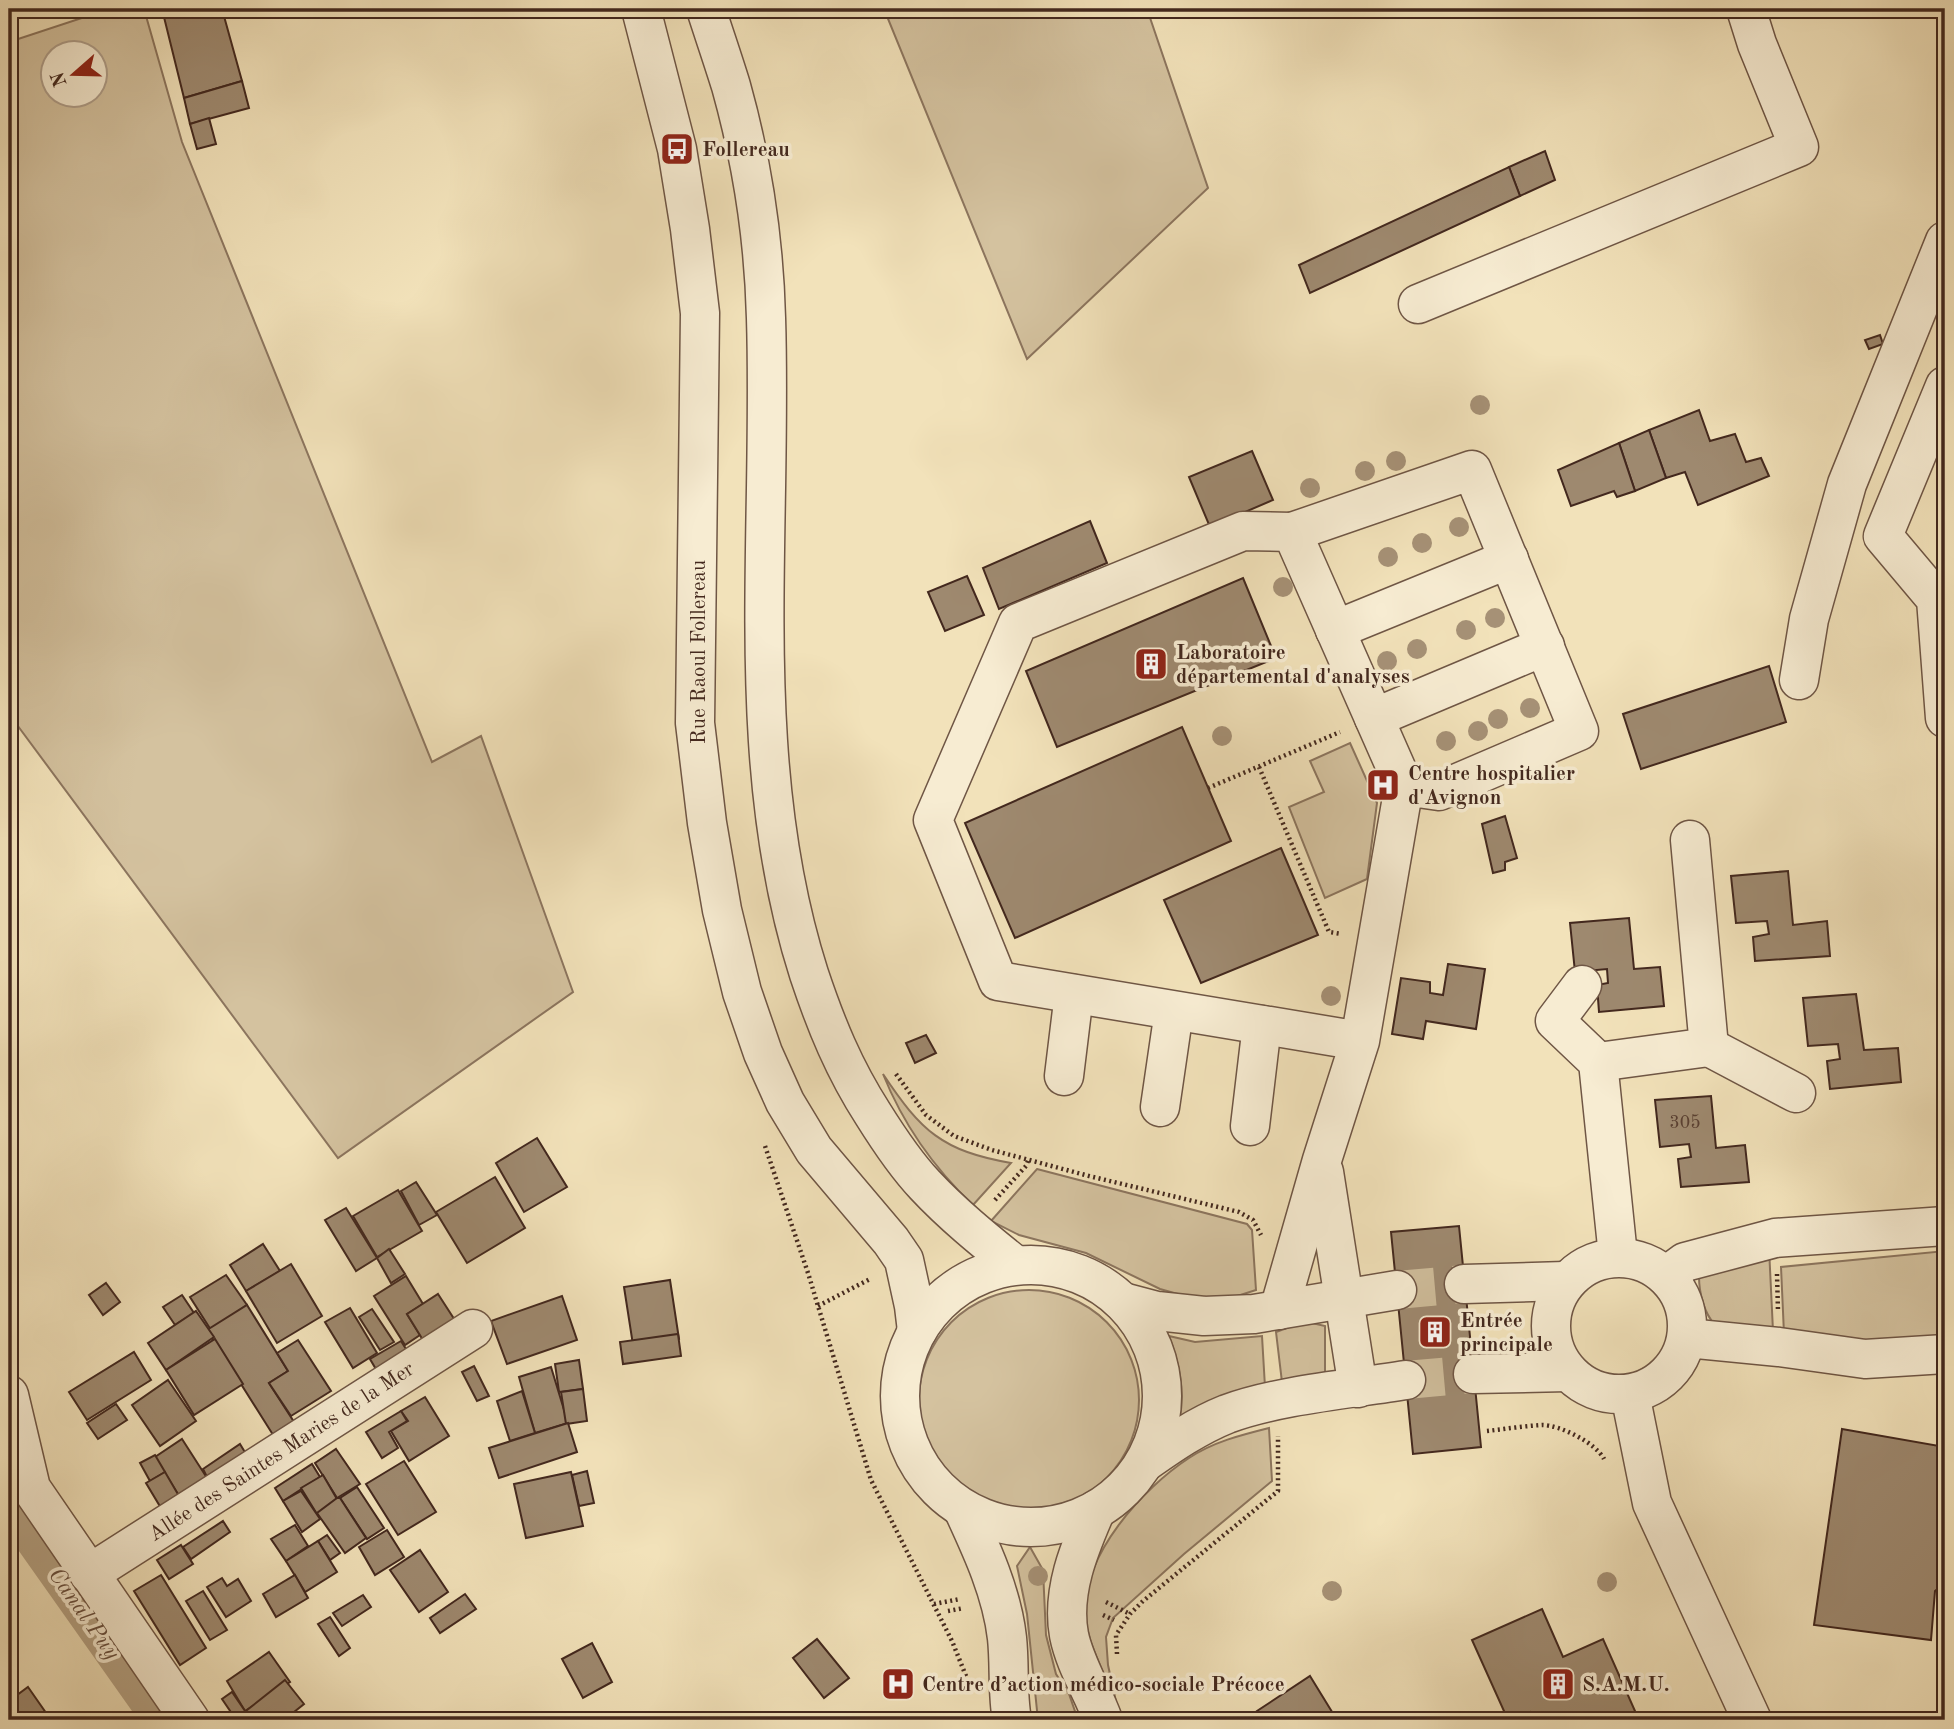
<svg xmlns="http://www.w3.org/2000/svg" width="1954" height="1729" font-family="'Old Standard TT',serif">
  <rect width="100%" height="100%" fill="#f2e2ba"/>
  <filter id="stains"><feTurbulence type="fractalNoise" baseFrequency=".00286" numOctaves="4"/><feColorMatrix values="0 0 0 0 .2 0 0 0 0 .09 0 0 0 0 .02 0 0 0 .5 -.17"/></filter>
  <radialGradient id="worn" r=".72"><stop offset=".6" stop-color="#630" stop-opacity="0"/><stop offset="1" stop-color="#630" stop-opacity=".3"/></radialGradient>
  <!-- green -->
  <g fill="#d4c29f" stroke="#8c755e" stroke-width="2" fill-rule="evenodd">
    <path d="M109,9H144L182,142L432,762L481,736L573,992L338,1158L9,714V42ZM52,52H94V94H52Z"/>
    <polygon points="884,9 1147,9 1208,188 1027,359"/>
    <polygon points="1350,743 1377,803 1367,879 1325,898 1289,807 1324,792 1310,761"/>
    <path d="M883,1074C921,1131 942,1151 1011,1163L973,1205C934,1168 903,1124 883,1074Z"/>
    <polygon points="1037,1169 1247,1224 1252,1230 1256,1290 1231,1298 1199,1300 1160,1289 1086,1253 1019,1235 991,1221"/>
    <path d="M1769,1248L1773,1331L1715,1325C1704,1313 1699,1293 1699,1276Z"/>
    <polygon points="1945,1251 1945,1338 1865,1346 1784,1334 1781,1267"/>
    <circle cx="1029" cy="1400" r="110"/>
    <polygon points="1312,1323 1325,1326 1325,1376 1282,1382 1276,1332 1295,1325"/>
    <path d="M1169,1336L1195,1342L1262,1336L1265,1387L1180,1417C1185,1389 1179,1363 1169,1336Z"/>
    <path d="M1269,1428L1272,1481L1184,1554L1113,1618L1106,1637L1108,1665L1120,1720C1114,1705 1109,1690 1104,1675C1095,1652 1087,1638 1085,1614C1082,1555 1143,1488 1189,1458C1213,1442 1241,1435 1269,1428Z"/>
    <polygon points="1030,1547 1043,1570 1046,1635 1056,1674 1069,1694 1078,1720 1038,1720 1027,1614 1017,1566"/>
  </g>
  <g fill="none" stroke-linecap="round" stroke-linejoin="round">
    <!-- canal -->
    <polyline stroke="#b6a385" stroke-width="37" points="9,1505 161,1720"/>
  </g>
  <!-- building -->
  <g fill="#9e896f" stroke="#43281e" stroke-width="2">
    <polygon points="162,9 222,9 242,81 184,98"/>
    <polygon points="242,81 249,108 190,124 184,98"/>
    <polygon points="209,118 216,144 197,149 190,124"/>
    <polygon points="1545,151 1555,180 1520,196 1509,167"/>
    <polygon points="1509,167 1520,196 1310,293 1299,265"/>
    <polygon points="1880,335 1883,344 1869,349 1865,340"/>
    <polygon points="1699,410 1710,441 1735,434 1746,462 1761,458 1769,476 1698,505 1685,472 1666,478 1649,430"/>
    <polygon points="1649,430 1666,478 1635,491 1619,443"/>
    <polygon points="1619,443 1635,491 1617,497 1614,491 1571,506 1558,470"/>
    <polygon points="1252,451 1273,500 1210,527 1189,477"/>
    <polygon points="1090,521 1107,563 999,609 983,568"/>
    <polygon points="967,576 984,615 945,631 928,592"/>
    <polygon points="1243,578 1276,658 1057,747 1026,671"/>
    <polygon points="1769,666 1786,722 1641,769 1623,714"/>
    <polygon points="1182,727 1231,841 1015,938 965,823"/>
    <polygon points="1505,816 1517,858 1505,862 1505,870 1493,873 1482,824"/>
    <polygon points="1281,848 1318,935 1201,983 1164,900"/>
    <polygon points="1788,871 1793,925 1827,921 1830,956 1755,961 1753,937 1769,934 1767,921 1736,923 1731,876"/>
    <polygon points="1629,918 1634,969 1660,967 1664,1006 1599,1012 1597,985 1608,983 1607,969 1575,972 1570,923"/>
    <polygon points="1448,964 1485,969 1476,1029 1426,1021 1423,1039 1392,1034 1401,978 1430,982 1430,993 1443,995"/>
    <polygon points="1856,994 1864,1050 1898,1048 1901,1082 1830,1089 1827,1061 1840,1059 1838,1044 1808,1046 1803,998"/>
    <polygon points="926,1035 936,1053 915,1063 906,1043"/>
    <polygon points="1711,1096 1716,1148 1745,1145 1749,1182 1681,1187 1678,1159 1691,1157 1689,1144 1660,1147 1655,1100"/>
    <polygon points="537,1138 567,1187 524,1212 496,1163"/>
    <polygon points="495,1177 525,1228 467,1263 436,1212"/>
    <polygon points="416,1182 437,1215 419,1225 401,1191"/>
    <polygon points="398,1190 422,1231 377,1257 353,1216"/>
    <polygon points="346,1208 377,1258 356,1271 325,1220"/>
    <polygon points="1459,1226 1481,1447 1413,1454 1391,1232"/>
    <polygon points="263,1244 280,1271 246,1291 230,1265"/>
    <polygon points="389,1249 405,1274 391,1283 377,1258"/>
    <polygon points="291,1264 322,1316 277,1343 246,1291"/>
    <polygon points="226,1275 247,1305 211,1330 190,1297"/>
    <polygon points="406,1276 423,1304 407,1314 420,1335 405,1345 374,1296"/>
    <polygon points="670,1280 679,1339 633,1345 624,1287"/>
    <polygon points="106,1283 120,1302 103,1315 89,1295"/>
    <polygon points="438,1294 458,1325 426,1345 407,1314"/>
    <polygon points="182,1295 194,1313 175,1325 163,1307"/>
    <polygon points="562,1296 577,1340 507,1364 491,1321"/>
    <polygon points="247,1305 288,1371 269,1383 296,1425 275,1438 207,1330"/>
    <polygon points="350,1308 377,1353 353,1368 325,1322"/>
    <polygon points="372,1309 394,1342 380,1350 359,1317"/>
    <polygon points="196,1311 214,1337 166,1370 148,1343"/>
    <polygon points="678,1334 681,1356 623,1364 620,1342"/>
    <polygon points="215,1339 243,1384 194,1415 166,1370"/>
    <polygon points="298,1340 331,1391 291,1416 269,1383 288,1371 277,1353"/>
    <polygon points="401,1341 411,1357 380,1376 370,1359"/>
    <polygon points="134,1352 151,1380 87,1420 69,1392"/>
    <polygon points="579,1360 583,1389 559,1392 555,1364"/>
    <polygon points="474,1366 489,1396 477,1401 462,1372"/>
    <polygon points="551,1367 568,1423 535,1433 519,1377"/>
    <polygon points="168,1380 196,1421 160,1446 132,1405"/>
    <polygon points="583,1389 587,1421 566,1424 561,1392"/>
    <polygon points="522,1391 535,1433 510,1441 497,1401"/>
    <polygon points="425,1397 449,1436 409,1461 391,1431 408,1421 401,1411"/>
    <polygon points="116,1404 127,1420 98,1439 87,1423"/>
    <polygon points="401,1411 407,1421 389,1432 398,1448 382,1458 366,1432"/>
    <polygon points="568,1423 577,1452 499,1478 489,1448"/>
    <polygon points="1842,1429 1945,1447 1945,1583 1935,1591 1931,1640 1814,1625"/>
    <polygon points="182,1439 209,1481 179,1496 155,1457"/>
    <polygon points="240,1444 246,1454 208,1479 203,1469"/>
    <polygon points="336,1449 360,1484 337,1498 315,1463"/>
    <polygon points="155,1455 165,1472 150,1481 140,1463"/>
    <polygon points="404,1461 436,1512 398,1535 366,1484"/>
    <polygon points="312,1464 320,1477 283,1501 275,1488"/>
    <polygon points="587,1471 594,1503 579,1506 572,1475"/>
    <polygon points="165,1472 179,1496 161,1508 146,1483"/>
    <polygon points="571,1472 583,1526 526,1538 514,1484"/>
    <polygon points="323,1475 341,1506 320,1519 301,1488"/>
    <polygon points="357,1487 384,1528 367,1539 340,1498"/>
    <polygon points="301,1491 320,1519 302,1532 283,1501"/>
    <polygon points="337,1498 340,1498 366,1538 345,1553 317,1513"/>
    <polygon points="223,1521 230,1532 191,1559 183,1547"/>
    <polygon points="295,1525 308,1546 286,1561 271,1539"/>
    <polygon points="387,1530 404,1557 375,1575 359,1547"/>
    <polygon points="327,1535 340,1553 330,1560 318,1541"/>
    <polygon points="318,1541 337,1572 305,1592 286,1561"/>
    <polygon points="181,1545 193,1564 169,1579 157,1560"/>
    <polygon points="420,1550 448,1592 419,1612 390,1570"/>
    <polygon points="161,1575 206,1648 180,1665 134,1591"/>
    <polygon points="295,1575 308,1598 276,1617 263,1594"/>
    <polygon points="222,1578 227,1586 238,1579 251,1601 226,1617 207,1587"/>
    <polygon points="203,1591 227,1630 210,1640 186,1601"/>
    <polygon points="465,1594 476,1609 440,1633 430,1618"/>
    <polygon points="363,1595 371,1607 342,1626 333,1613"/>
    <polygon points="1542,1609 1563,1657 1603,1639 1639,1720 1534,1720 1530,1712 1508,1720 1472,1640"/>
    <polygon points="330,1617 350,1648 339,1656 318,1624"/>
    <polygon points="817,1639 849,1678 824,1698 793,1658"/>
    <polygon points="592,1643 612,1682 583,1698 562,1659"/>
    <polygon points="269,1652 290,1682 245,1711 227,1681"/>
    <polygon points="1310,1676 1337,1720 1263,1720 1257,1711"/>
    <polygon points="285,1680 304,1704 284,1720 238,1720 237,1718"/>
    <polygon points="28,1687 51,1720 9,1720 9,1701"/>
    <polygon points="232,1692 245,1711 235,1718 222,1699"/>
  </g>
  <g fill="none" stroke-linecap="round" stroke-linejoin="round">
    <!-- minor-tunnel -->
    <g stroke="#cfbd9b" stroke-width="38" stroke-dasharray="38 19" stroke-linecap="butt">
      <polyline points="1397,1290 1464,1284"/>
      <polyline points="1406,1380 1473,1374"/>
    </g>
    <defs>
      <g id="minor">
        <polyline points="641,9 677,149 690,229 700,313 695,723 707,823 722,910 742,992 763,1053 785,1102 814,1150 891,1241 904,1260 914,1306 917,1331"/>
        <path d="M706,9C714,34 723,60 731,86C752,161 764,240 766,318C773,536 741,762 809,974C826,1025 844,1069 873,1114C888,1138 905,1164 925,1185C952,1214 984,1240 1015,1265"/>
        <polyline points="1418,304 1799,147 1757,44 1746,9"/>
        <polyline points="1945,386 1883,536 1936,599 1945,718"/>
        <polyline points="1292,532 1472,470 1579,731 1439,791 1404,786"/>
        <polyline points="1335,630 1509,559"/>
        <polyline points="1799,680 1809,619 1847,484 1945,241"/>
        <polyline points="1374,718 1545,646"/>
        <polyline points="1582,985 1555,1021 1598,1062 1618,1256"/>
        <polyline points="1709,1047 1796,1093"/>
        <polyline points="1598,1062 1709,1047 1690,840"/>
        <polyline points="1064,1076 1074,994"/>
        <polyline points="1160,1107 1174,1011"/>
        <polyline points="1250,1126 1262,1025"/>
        <polyline points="1324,1172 1358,1388"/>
        <circle cx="1619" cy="1326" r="68"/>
        <circle cx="1031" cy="1396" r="131"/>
        <polyline points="1666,1276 1685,1262 1775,1238 1945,1226"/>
        <polyline points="1464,1284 1565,1281"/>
        <polyline points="1123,1302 1157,1311 1204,1316 1254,1314 1397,1290"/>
        <polyline points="1279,1310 1322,1160 1360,1041 1404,786 1292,532 1243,531 1018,623 933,820 998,981 1360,1041"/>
        <polyline points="1687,1338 1779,1347 1865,1359 1945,1354"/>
        <polyline points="1473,1374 1567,1372"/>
        <polyline points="1630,1394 1652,1503 1752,1720"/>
        <polyline points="9,1395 31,1488 190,1720"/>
        <path d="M1144,1463C1171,1444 1197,1426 1227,1414C1278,1395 1351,1389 1406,1380"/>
        <path d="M963,1509C982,1550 1002,1593 1007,1638C1010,1666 1007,1693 1012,1720"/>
        <path d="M1096,1510C1079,1549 1061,1592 1069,1635C1075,1665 1093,1692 1103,1720"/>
        <polyline points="89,1574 473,1329"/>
      </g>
    </defs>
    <!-- minor casing -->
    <use href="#minor" stroke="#6f5645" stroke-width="41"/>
    <!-- path -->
    <g stroke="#43281e" stroke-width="4.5" stroke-dasharray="2 3.5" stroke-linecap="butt">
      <polyline points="1259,767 1329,932 1342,934"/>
      <polyline points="1208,788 1340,732"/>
      <polyline points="896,1074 926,1115 954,1136 992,1150 1089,1176 1239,1212 1253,1220 1261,1235"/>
      <polyline points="765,1146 808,1273 871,1480 952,1641 970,1686"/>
      <polyline points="995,1200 1026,1166 1029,1158"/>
      <polyline points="1777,1274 1778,1311"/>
      <polyline points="818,1306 870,1279"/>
      <path d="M1487,1431C1505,1429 1524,1426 1542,1425C1560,1425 1596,1443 1604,1459"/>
      <polyline points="1106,1602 1130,1614"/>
      <polyline points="934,1604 960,1599"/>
      <polyline points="948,1611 964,1608"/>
      <polyline points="1103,1615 1114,1620"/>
      <polyline points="1117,1654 1116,1635 1130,1614 1143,1601 1278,1491 1278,1436"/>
    </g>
    <!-- minor -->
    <use href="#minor" stroke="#f7ecd2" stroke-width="38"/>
  </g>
  <!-- trees -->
  <g fill="#a69176">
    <circle cx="1480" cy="405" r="10"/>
    <circle cx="1396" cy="461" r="10"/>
    <circle cx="1365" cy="471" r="10"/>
    <circle cx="1310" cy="488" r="10"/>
    <circle cx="1459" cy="527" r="10"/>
    <circle cx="1422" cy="543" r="10"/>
    <circle cx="1388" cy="557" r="10"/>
    <circle cx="1283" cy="587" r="10"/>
    <circle cx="1495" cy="618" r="10"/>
    <circle cx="1466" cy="630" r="10"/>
    <circle cx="1417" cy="649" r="10"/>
    <circle cx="1387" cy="661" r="10"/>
    <circle cx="1530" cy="708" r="10"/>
    <circle cx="1498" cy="719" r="10"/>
    <circle cx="1478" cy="731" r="10"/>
    <circle cx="1222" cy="736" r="10"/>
    <circle cx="1446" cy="741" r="10"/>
    <circle cx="1331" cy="996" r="10"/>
    <circle cx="1038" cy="1576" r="10"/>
    <circle cx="1607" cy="1582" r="10"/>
    <circle cx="1332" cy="1591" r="10"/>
  </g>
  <!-- icons -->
  <defs>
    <symbol id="bus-square" viewBox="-11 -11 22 22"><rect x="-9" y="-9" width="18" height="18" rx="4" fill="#8f2418" stroke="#f7ecd2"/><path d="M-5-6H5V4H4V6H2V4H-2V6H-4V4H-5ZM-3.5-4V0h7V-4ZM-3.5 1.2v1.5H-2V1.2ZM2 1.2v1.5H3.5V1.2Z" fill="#fff"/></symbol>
    <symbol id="building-square" viewBox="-11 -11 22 22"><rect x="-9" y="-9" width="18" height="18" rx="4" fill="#8f2418" stroke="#f7ecd2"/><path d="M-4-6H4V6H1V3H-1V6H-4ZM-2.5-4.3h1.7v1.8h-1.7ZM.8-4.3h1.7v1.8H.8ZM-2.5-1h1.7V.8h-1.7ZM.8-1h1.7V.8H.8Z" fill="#fff"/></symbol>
    <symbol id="hospital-square" viewBox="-11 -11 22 22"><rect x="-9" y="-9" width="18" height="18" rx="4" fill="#8f2418" stroke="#f7ecd2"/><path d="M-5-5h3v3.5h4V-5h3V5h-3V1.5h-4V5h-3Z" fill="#fff"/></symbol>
  </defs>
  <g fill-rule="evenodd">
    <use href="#bus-square" x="658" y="130" width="38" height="38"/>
    <use href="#building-square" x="1132" y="645" width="38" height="38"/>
    <use href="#hospital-square" x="1364" y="766" width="38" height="38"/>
    <use href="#building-square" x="1416" y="1313" width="38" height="38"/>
    <use href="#hospital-square" x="879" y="1665" width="38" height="38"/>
    <use href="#building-square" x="1539" y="1665" width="38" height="38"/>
  </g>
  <g text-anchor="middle" stroke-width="7" stroke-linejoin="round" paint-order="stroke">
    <!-- number labels -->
    <g font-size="18" fill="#5a4032">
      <text x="1685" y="1128">305</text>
    </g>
    <!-- poi labels -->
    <g font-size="21" font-weight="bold" fill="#43281e" stroke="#f7ecd2" text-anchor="start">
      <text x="702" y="156">Follereau</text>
      <text x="1176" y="659">Laboratoire<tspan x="1176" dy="24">départemental d'analyses</tspan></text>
      <text x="1408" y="780">Centre hospitalier<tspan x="1408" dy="24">d'Avignon</tspan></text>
      <text x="1460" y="1327">Entrée<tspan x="1460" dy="24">principale</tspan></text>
      <text x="922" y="1691">Centre d’action médico-sociale Précoce</text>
      <text x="1582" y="1691">S.A.M.U.</text>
    </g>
    <!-- street labels -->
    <g font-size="21" fill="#43281e" stroke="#f7ecd2">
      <text transform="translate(698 652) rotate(-90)" y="7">Rue Raoul Follereau</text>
      <text transform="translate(281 1451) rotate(-33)" y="7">Allée des Saintes Maries de la Mer</text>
    </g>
    <!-- water labels -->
    <g font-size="23" font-style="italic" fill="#664d3d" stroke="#f7ecd2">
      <text transform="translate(85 1613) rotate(55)" y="8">Canal Puy</text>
    </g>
  </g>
  <!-- margin -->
  <rect width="1954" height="1729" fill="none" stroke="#f2e2ba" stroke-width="35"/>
  <rect x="10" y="10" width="1933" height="1708" fill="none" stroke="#43281e" stroke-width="3.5"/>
  <rect x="18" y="18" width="1919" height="1694" fill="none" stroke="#43281e" stroke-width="2"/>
  <!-- north arrow -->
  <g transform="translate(74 74) rotate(250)"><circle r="33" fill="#f7ecd2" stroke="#af9e8a" stroke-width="2"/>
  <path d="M0-5L12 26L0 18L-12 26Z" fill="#8f2418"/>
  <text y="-10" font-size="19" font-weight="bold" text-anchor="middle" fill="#43281e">N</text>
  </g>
  <rect width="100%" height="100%" filter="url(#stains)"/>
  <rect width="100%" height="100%" fill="url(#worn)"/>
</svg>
